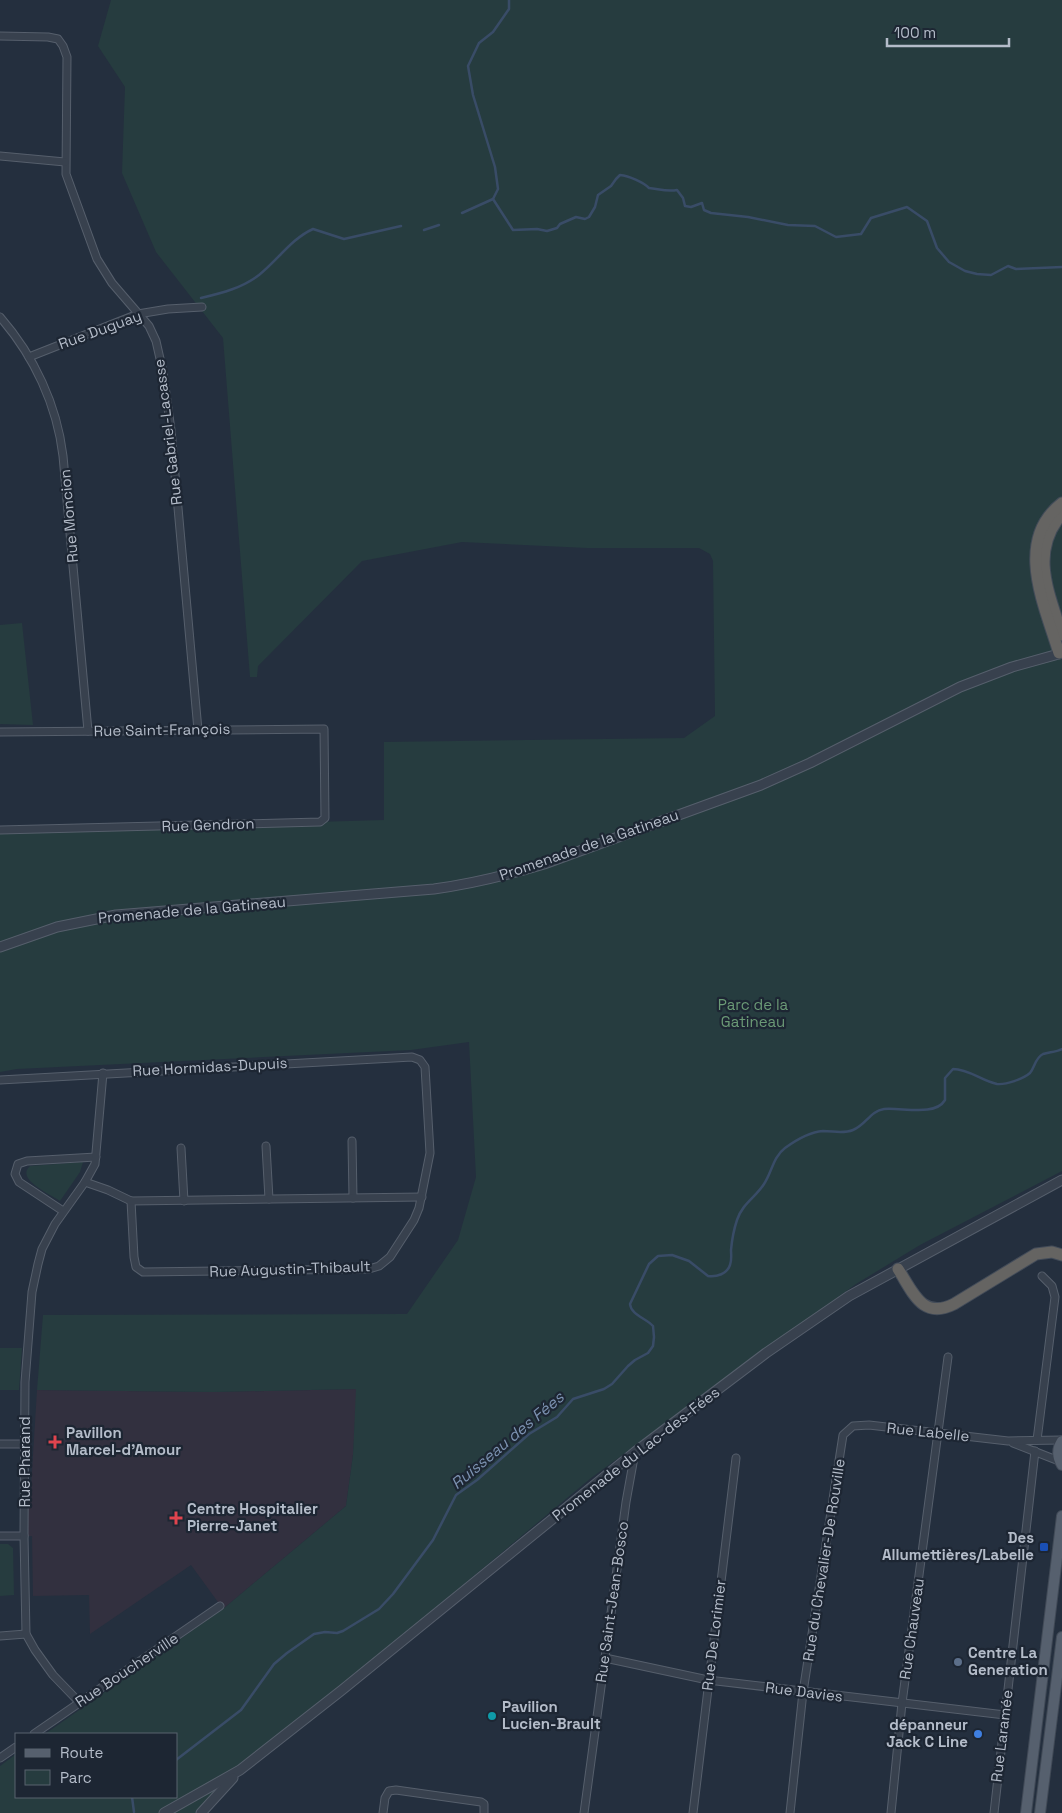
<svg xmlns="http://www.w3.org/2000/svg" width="1062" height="1813" font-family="'Space Grotesk',sans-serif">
  <rect width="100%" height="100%" fill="#242f3e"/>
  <!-- medical -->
  <polygon fill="#32303f" points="357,1389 353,1455 346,1506 223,1609 191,1565 90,1634 89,1595 33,1596 32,1536 20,1536 20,1489 31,1488 37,1390 213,1392"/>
  <!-- green -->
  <g fill="#263c3f">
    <polygon points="111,0 1062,0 1062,1171 920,1245 856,1284 591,1478 397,1640 241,1764 210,1797 198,1813 0,1813 0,1766 16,1754 16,1797 176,1797 176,1734 45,1734 223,1609 346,1506 353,1455 356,1389 213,1392 37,1390 43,1315 407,1314 458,1240 476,1177 469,1042 411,1050 17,1069 0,1072 0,831 384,820 384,742 684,738 715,716 713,561 710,554 699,548 587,548 462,542 362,561 258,666 257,677 250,677 223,338 156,252 122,173 125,87 98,46"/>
    <polygon points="22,623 33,725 0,724 0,625"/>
    <path d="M83,1162L80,1172L60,1201C50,1194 15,1179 30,1166Z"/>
    <polygon points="0,1348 22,1348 19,1390 0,1390"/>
    <polygon points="0,1544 8,1544 13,1548 14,1595 0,1596"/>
  </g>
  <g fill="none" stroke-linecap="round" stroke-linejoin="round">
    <!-- stream -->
    <g stroke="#394c67" stroke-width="2.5">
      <path d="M493,199L513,230L537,229L547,231L557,228L560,224L576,217L585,219L589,217L595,207L598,195L611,186L616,179L620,175C629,176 643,182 649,188C659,189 667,192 677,190L683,198L685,206L691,207L702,203L704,210L711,213L748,217L788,225L815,226L836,237L861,234L871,218L907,207L927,221L937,248L949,262L965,271L977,274L991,275L1008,266L1016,269L1062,267"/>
      <polyline points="462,213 493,199 498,189 495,167 473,95 468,66 479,43 493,32 509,9 509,0"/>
      <polyline points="424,230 439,225"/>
      <path d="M201,298C222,293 242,288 259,275C278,260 291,239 313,229L344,239L401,226"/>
      <path d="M176,1760L241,1710L274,1664L287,1653L314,1634L325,1632L337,1633L343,1631L379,1609L393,1594L433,1540L456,1495L477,1480L529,1434L557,1417L573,1399L604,1389L612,1384L628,1366L635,1360L648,1353L653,1346L654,1337L653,1326C646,1318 631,1315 630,1304L649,1264L658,1256L672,1255L689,1261L708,1276C717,1277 727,1274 730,1265C732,1260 731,1254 731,1250C732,1239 734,1229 737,1220C742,1204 756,1197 764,1184C772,1172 773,1157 785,1148C796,1140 810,1132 823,1131C834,1131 843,1134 853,1130C866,1125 870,1111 884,1109C901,1107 935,1117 945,1100V1078L953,1069C969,1069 982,1081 997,1084C1006,1085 1023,1079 1030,1073C1035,1067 1035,1058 1043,1054C1049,1052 1056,1052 1062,1049"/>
      <polyline points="132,1797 134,1812"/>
    </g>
    <defs>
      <g id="minor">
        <polyline points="0,36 48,37 58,39 63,46 67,57 66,174 97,259 112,283 149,326 156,341 163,372 171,430 198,730"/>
        <polyline points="0,156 65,162"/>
        <path d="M0,317C34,356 57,405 63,456L88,731"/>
        <polyline points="29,357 138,314 168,309 202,307"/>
        <polyline points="0,732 324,729 325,818 320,822 0,830"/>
        <polyline points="0,1080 412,1057 420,1060 425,1067 430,1153 419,1208 414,1220 390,1257 379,1266 369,1269 143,1272 136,1267 134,1257 131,1201"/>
        <polyline points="352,1141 353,1198"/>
        <polyline points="266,1146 269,1199"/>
        <polyline points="181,1148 184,1201"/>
        <polyline points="85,1182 108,1190 131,1201 422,1197"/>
        <polyline points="63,1211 19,1182 15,1174 18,1164 27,1161 96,1157"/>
        <polyline points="1037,1440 1055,1297 1052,1286 1042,1276"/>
        <polyline points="1013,1443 1059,1461"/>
        <polyline points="0,1444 24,1444"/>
        <polyline points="0,1536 24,1536"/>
        <polyline points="0,1636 26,1634"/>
        <polyline points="605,1658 708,1680 1005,1715"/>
        <polyline points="79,1702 53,1675 35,1650 26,1634 24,1536 25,1382 32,1292 38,1264 42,1249 55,1224 85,1182 95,1164 103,1073"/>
        <polyline points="34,1734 220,1606"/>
        <polyline points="0,1758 16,1747"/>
        <polyline points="383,1813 385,1798 389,1791 396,1790 481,1802 484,1804 484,1813"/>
        <polyline points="584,1813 626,1502 635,1452"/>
        <polyline points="693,1813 736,1458"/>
        <polyline points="790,1813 803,1692 843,1435 853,1426 869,1425 1008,1441 1062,1440"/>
        <polyline points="891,1813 902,1703 948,1357"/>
        <polyline points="994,1813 1035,1451"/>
      </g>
      <g id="tertiary">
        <path d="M0,947L57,927L116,915L434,889C471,884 508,875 544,864L761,785L810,763L960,687L1012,667L1062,653"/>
        <polyline points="164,1813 240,1770 342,1690 635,1452 766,1353 849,1296 1062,1180"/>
        <polyline points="201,1813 233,1778"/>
      </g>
      <g id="primary">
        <path d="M1062,1441C1057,1449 1057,1457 1062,1465"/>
        <polyline points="1026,1813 1062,1516"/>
        <polyline points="1040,1813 1062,1637"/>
      </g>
      <g id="trunk">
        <path d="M1062,514C1029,552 1049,593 1062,635"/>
        <path d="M1059,653C1045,606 1013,541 1062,503"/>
        <path d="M898,1269C913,1292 922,1320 954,1304L1036,1254L1052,1252L1062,1255"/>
      </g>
    </defs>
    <!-- minor casing -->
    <use href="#minor" stroke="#565f6c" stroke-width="9"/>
    <!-- tertiary casing -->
    <use href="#tertiary" stroke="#565f6c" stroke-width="11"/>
    <!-- primary casing -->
    <use href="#primary" stroke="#414a57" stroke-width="12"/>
    <!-- trunk casing -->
    <use href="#trunk" stroke="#434c59" stroke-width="13"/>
    <!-- minor -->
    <use href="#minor" stroke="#38414e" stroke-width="7"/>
    <!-- tertiary -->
    <use href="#tertiary" stroke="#38414e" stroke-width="9"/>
    <!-- primary -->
    <use href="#primary" stroke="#56606e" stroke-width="10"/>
    <!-- trunk -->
    <use href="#trunk" stroke="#656462" stroke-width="11"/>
  </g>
  <!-- markers -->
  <g fill="#e0444e" stroke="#1d2633" stroke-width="2">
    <path d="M52.5 1434.5h5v5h5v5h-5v5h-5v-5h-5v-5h5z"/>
    <path d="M173.5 1510.5h5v5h5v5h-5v5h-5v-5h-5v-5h5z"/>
  </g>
  <rect fill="#1a4fb4" stroke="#1d2633" stroke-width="2" x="1039" y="1542" width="10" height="10" rx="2.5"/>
  <circle fill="#5c6f8a" stroke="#1d2633" stroke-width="2" cx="958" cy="1662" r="5"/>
  <circle fill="#0f9aa8" stroke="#1d2633" stroke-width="2" cx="492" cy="1716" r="5"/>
  <circle fill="#3f7fe0" stroke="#1d2633" stroke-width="2" cx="978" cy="1734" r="5"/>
  <g text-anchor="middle" stroke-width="4.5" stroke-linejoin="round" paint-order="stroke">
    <!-- street labels -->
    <g font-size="15" fill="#b4bcc9" stroke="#1d2633">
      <text transform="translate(100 330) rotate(-20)" y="5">Rue Duguay</text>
      <text transform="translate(168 432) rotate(-97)" y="5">Rue Gabriel-Lacasse</text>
      <text transform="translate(69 516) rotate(-95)" y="5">Rue Moncion</text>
      <text transform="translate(162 730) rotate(-1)" y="5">Rue Saint-François</text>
      <text transform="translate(208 825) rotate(-2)" y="5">Rue Gendron</text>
      <text transform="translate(589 845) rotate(-19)" y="5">Promenade de la Gatineau</text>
      <text transform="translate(192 910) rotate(-5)" y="5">Promenade de la Gatineau</text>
      <text transform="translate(210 1067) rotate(-3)" y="5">Rue Hormidas-Dupuis</text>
      <text transform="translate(290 1269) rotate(-2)" y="5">Rue Augustin-Thibault</text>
      <text transform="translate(928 1432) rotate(6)" y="5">Rue Labelle</text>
      <text transform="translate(636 1454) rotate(-38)" y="5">Promenade du Lac-des-Fées</text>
      <text transform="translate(25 1462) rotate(-90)" y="5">Rue Pharand</text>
      <text transform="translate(824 1560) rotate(-81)" y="5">Rue du Chevalier-De Rouville</text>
      <text transform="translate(612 1602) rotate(-82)" y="5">Rue Saint-Jean-Bosco</text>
      <text transform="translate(912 1629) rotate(-82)" y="5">Rue Chauveau</text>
      <text transform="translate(714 1635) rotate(-83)" y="5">Rue De Lorimier</text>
      <text transform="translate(127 1670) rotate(-34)" y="5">Rue Boucherville</text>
      <text transform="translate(804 1692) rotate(7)" y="5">Rue Davies</text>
      <text transform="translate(1002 1736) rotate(-83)" y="5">Rue Laramée</text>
    </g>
    <!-- park labels -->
    <g font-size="15" fill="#6b9a76" stroke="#1d2633">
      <text x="753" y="1010">Parc de la<tspan x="753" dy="17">Gatineau</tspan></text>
    </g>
    <!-- poi labels -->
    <g font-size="15" font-weight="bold" fill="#b4bcc9" stroke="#1d2633" text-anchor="start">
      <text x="66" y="1438">Pavillon<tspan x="66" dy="17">Marcel-d'Amour</tspan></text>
      <text x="187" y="1514">Centre Hospitalier<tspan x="187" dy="17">Pierre-Janet</tspan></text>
      <text x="1034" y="1543" text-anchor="end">Des<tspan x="1034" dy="17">Allumettières/Labelle</tspan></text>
      <text x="968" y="1658">Centre La<tspan x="968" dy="17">Generation</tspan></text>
      <text x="502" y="1712">Pavilion<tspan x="502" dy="17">Lucien-Brault</tspan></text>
      <text x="968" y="1730" text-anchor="end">dépanneur<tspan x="968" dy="17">Jack C Line</tspan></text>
    </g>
    <!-- water labels -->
    <g font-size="16" font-style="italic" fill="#7c92b1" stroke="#1d2633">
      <text transform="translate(507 1440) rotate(-40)" y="6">Ruisseau des Fées</text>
    </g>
  </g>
  <!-- legend -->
  <rect x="15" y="1733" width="162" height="65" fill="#1d2633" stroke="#59626f"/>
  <rect x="25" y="1749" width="25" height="8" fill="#56606e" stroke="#59626f"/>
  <text x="60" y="1758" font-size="15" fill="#b4bcc9">Route</text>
  <rect x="25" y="1770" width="25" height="15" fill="#263c3f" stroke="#59626f"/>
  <text x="60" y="1783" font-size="15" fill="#b4bcc9">Parc</text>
  <!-- scale -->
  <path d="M887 38v8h122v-8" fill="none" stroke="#b4bcc9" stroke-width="2.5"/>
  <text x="894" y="38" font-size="15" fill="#b4bcc9" stroke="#1d2633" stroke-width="4" paint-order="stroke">100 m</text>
</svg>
